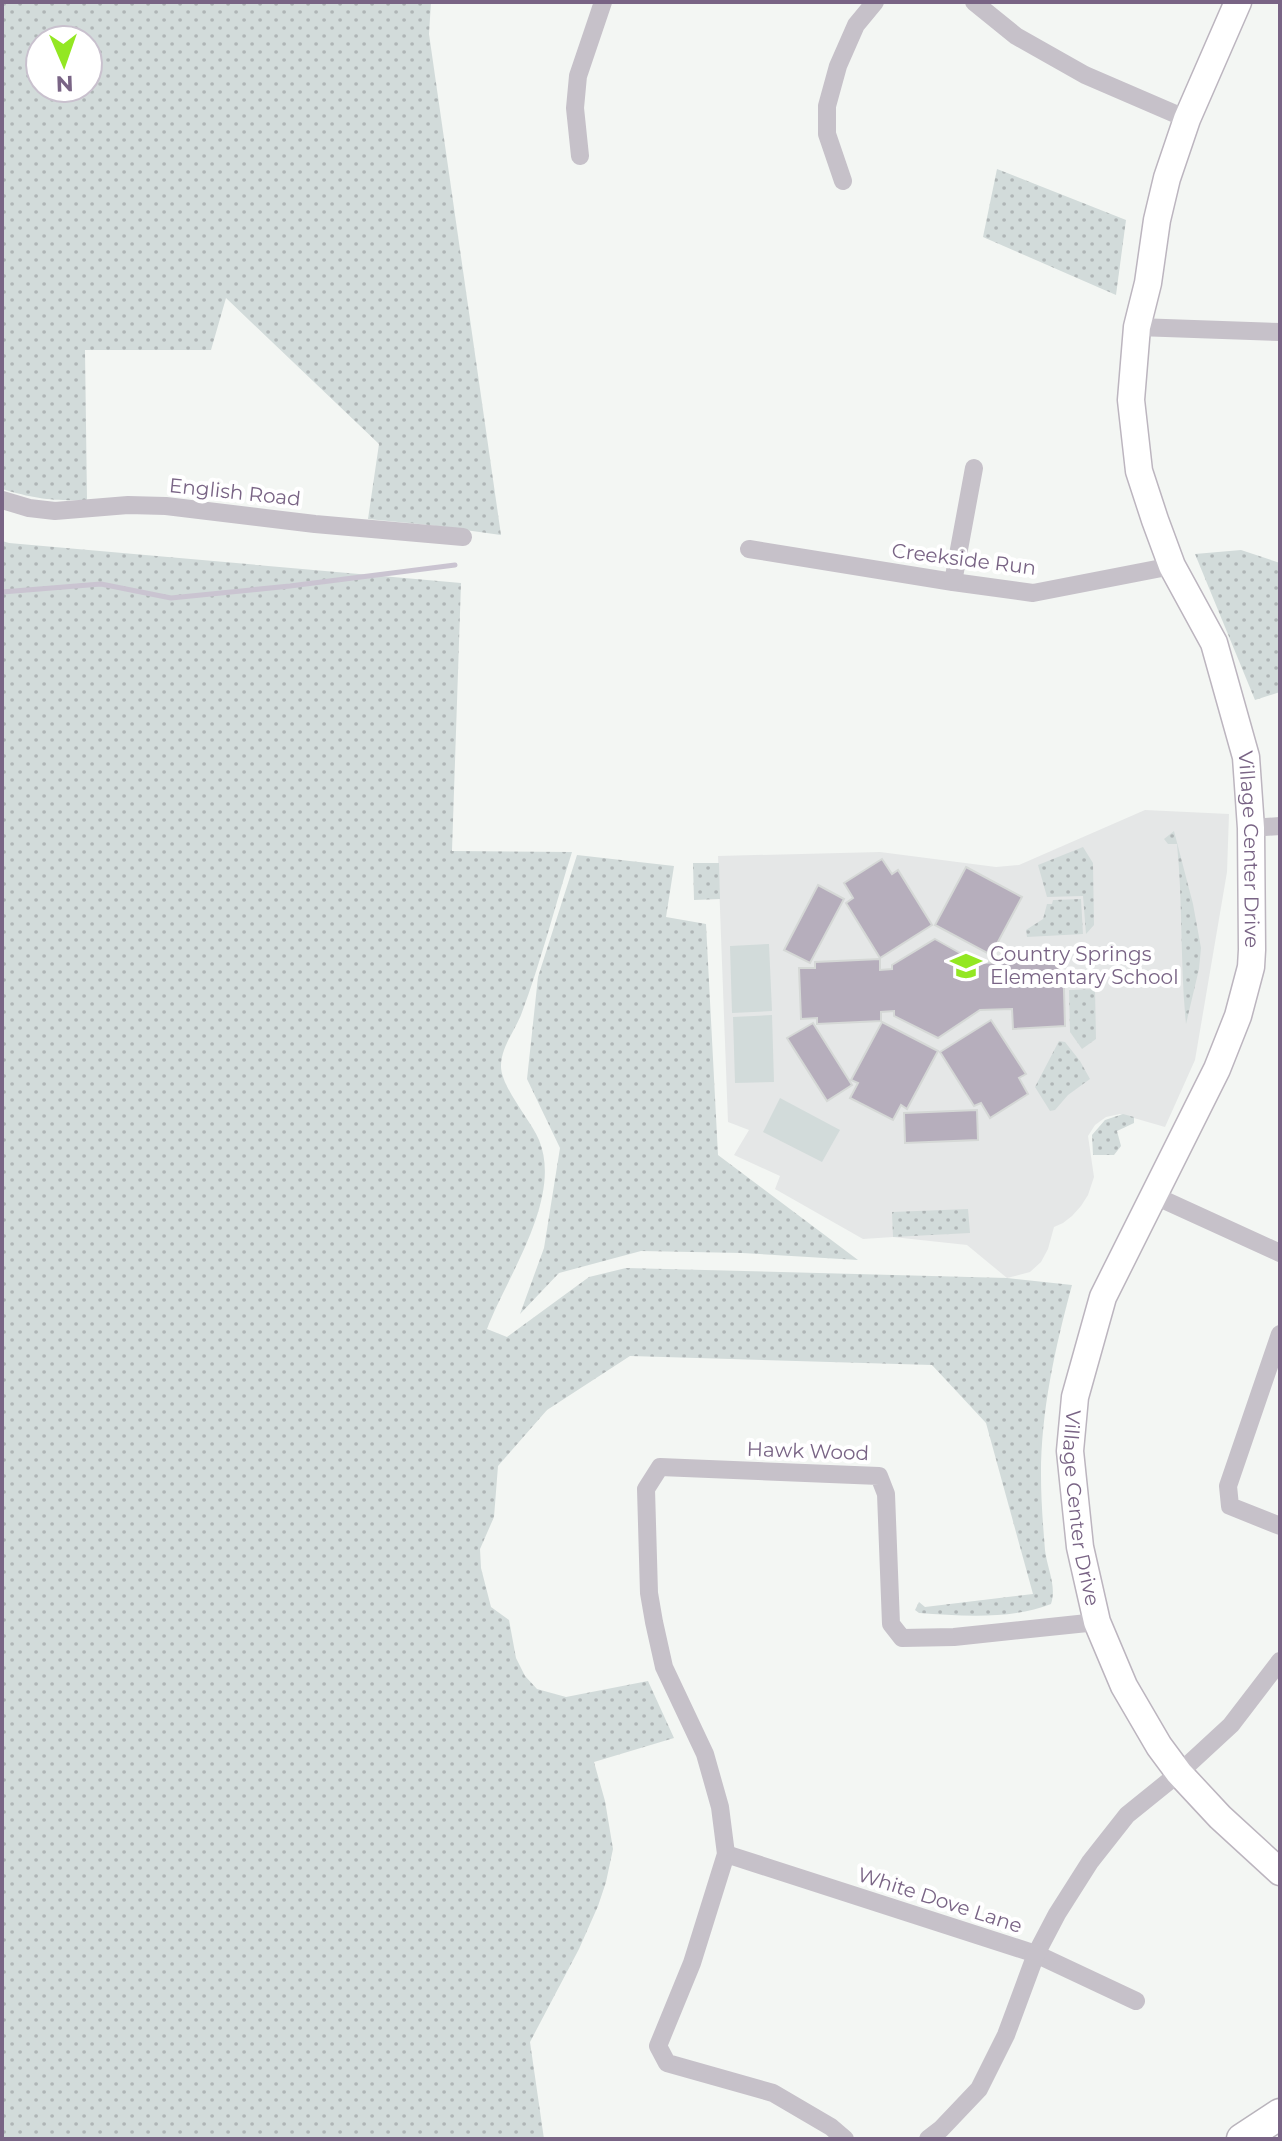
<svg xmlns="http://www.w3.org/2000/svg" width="1282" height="2141" font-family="Montserrat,sans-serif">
  <defs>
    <pattern id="green-dots" width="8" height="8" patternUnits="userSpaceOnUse" patternTransform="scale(2)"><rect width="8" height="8" fill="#d2dbda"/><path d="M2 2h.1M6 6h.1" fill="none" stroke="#afb5b6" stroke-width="1.8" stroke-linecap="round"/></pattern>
  </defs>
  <rect width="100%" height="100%" fill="#f3f6f3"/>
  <!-- built -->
  <polygon fill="#e5e7e7" points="1145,810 1229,814 1227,872 1195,1060 1165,1127 1120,1114 1106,1117 1095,1125 1088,1136 1094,1177 1088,1195 1081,1206 1072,1216 1063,1223 1054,1227 1048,1249 1041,1262 1030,1272 1007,1278 967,1245 893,1237 863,1239 775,1189 780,1176 734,1155 749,1130 728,1122 718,856 880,852 996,867 1019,865"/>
  <!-- green -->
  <g fill="url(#green-dots)" fill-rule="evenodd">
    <path d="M2,2H431L429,34L501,535L429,525L368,519L379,444L226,298L211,350H85L87,500C52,501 36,499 2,489ZM40,40H88V88H40Z"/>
    <polygon points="997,169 1126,220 1116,295 983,237"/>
    <path d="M2,541L9,543L461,583L452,851L572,852C555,906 541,962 521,1015C514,1032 502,1046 501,1065C500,1086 530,1119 539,1140C563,1198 507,1276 487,1329L507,1337L589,1277L626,1268L1007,1278L1072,1285C1055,1348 1041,1411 1041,1475C1041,1500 1043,1525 1045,1550C1047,1568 1057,1586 1051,1604C1011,1620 961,1616 919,1613L915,1610L919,1602L925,1607L1033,1594L986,1423L932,1365L630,1356L547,1410L498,1466L494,1517L480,1549L481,1568L491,1607L509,1620L516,1658L525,1676L537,1689L566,1697L648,1681L674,1738L594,1762L605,1801L613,1849L606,1882L598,1906L579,1949L530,2042L544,2139H2Z"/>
    <polygon points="1241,550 1280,563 1280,692 1255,700 1195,554"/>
    <path d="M1174,831L1193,904L1201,948L1199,969L1186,1024C1180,964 1183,904 1177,844H1168L1164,839Z"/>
    <polygon points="1083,847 1093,863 1094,925 1086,934 1083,896 1047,897 1038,865"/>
    <polygon points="577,855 674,866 666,917 706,924 718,1155 858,1260 742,1253 641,1251 559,1273 520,1314 544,1248 560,1148 527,1079 538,977"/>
    <polygon points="693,863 719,863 720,899 694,900"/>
    <polygon points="1081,899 1083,934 1027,937 1026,930 1043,919 1047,904 1052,904 1053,900"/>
    <polygon points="1095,989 1096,1039 1082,1049 1070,1032 1069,990"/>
    <polygon points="1059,1041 1065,1042 1080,1061 1090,1079 1068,1095 1055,1110 1050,1111 1035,1087"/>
    <polygon points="1123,1114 1134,1117 1134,1123 1117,1131 1121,1146 1114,1155 1093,1155 1092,1135 1105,1120"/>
    <polygon points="968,1209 970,1233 893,1237 892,1212"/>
  </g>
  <!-- pitch -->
  <g fill="#d2dbda">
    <polygon points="769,944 772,1011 732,1013 730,946"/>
    <polygon points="772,1015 774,1082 735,1083 733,1017"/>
    <polygon points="780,1098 840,1130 822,1162 763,1132"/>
  </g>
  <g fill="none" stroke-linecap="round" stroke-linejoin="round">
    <!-- stream -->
    <polyline stroke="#cac4d1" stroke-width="5" points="2,592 101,584 171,598 290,586 455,565"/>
  </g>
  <!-- building -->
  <g fill="#b6aebc" stroke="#d5d8d6" stroke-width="2">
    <polygon points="882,859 892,874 898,870 932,925 880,958 846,903 853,898 844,883"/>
    <polygon points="966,867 1022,897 991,955 935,925"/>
    <polygon points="818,885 844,899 810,963 784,950"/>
    <polygon points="935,939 978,963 1015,962 1015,956 1063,954 1065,1026 1013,1029 1012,1009 980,1010 938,1038 894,1016 894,1011 881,1012 881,1021 817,1024 817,1018 801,1019 799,968 815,968 815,962 880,959 880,970 892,969 892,965"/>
    <polygon points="991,1020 1026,1074 1019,1078 1028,1094 990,1118 981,1103 974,1106 940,1052"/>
    <polygon points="882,1022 938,1051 907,1109 901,1105 893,1120 850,1098 858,1083 851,1080"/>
    <polygon points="813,1023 852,1085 827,1101 787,1038"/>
    <polygon points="977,1110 978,1140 905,1143 904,1113"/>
  </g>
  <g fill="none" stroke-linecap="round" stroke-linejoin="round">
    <defs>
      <g id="secondary">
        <path id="s1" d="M1238,2L1187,119L1167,178L1157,220L1148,283L1137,327L1131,400L1139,471L1155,520L1172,566L1214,643L1246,757L1251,828L1252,950L1251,967L1238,1016L1217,1069L1103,1297L1075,1397L1070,1451L1080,1547L1097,1622L1124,1686L1159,1746L1179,1773L1220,1817L1280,1872"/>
      </g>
      <polyline id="primary" points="1242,2139 1280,2114"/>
    </defs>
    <!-- secondary casing -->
    <use href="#secondary" stroke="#bcb5bf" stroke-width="29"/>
    <!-- primary casing -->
    <use href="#primary" stroke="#b9b4bc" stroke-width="33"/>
    <!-- street -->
    <g stroke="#c6c1c9" stroke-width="18">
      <polyline points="974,2 1016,36 1085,75 1187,119"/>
      <polyline points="580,156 575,108 578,76 603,2"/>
      <polyline points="843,181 827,134 827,106 838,66 856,25 875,2"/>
      <polyline points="1137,327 1280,332"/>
      <polyline points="2,500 29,508 55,511 128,505 166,506 315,524 463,537"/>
      <polyline points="749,549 953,582 1033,593 1172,566"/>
      <polyline points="953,582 974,468"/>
      <polyline points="1251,828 1280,826"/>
      <polyline points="1153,1195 1280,1253"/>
      <polyline points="1280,1334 1228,1486 1230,1506 1280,1526"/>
      <polyline points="726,1854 1036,1954 1136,2001"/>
      <polyline points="845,2139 831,2127 773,2093 667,2063 658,2046 692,1963 726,1854 720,1807 705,1754 664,1667 654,1622 649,1593 646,1489 660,1467 879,1476 886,1494 891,1624 902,1638 954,1637 1097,1622"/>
      <polyline points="928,2139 941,2129 979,2089 1006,2035 1036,1954 1057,1914 1090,1862 1127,1815 1179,1773 1231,1725 1280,1661"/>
    </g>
    <!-- secondary -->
    <use href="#secondary" stroke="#fff" stroke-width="26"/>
    <!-- primary -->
    <use href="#primary" stroke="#fff" stroke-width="30"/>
  </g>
  <!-- icons -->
  <defs>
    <symbol id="school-bare" viewBox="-9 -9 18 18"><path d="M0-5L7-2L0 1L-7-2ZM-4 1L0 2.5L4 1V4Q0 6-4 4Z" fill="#93e722" stroke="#fff" stroke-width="2.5" paint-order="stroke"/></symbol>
  </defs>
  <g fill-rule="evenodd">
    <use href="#school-bare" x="944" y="944" width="44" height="44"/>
  </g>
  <g text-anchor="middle" stroke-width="8" stroke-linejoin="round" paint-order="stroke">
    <!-- street labels -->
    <g font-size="20" fill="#796485" stroke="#fff">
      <text transform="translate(235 492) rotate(6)" y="7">English Road</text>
      <text transform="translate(964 559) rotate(7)" y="7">Creekside Run</text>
      <text dy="7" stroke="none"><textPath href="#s1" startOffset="886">Village Center Drive</textPath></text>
      <text transform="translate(808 1451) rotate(2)" y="7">Hawk Wood</text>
      <text dy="7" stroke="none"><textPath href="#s1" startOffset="1582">Village Center Drive</textPath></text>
      <text transform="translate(940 1900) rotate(18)" y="7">White Dove Lane</text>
    </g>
    <!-- poi labels -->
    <g font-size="20" fill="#796485" stroke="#fff" text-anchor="start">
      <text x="990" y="961">Country Springs<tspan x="990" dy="23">Elementary School</tspan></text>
    </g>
  </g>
  <!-- border -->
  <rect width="1282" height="2141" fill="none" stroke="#796485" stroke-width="8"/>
  <!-- north arrow -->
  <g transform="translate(64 64) rotate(178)"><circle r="38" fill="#ffffff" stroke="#c9c1ce" stroke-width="2"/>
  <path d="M0-6L14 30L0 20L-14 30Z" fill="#93e722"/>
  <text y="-12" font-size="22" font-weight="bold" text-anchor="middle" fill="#796485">N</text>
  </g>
</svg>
